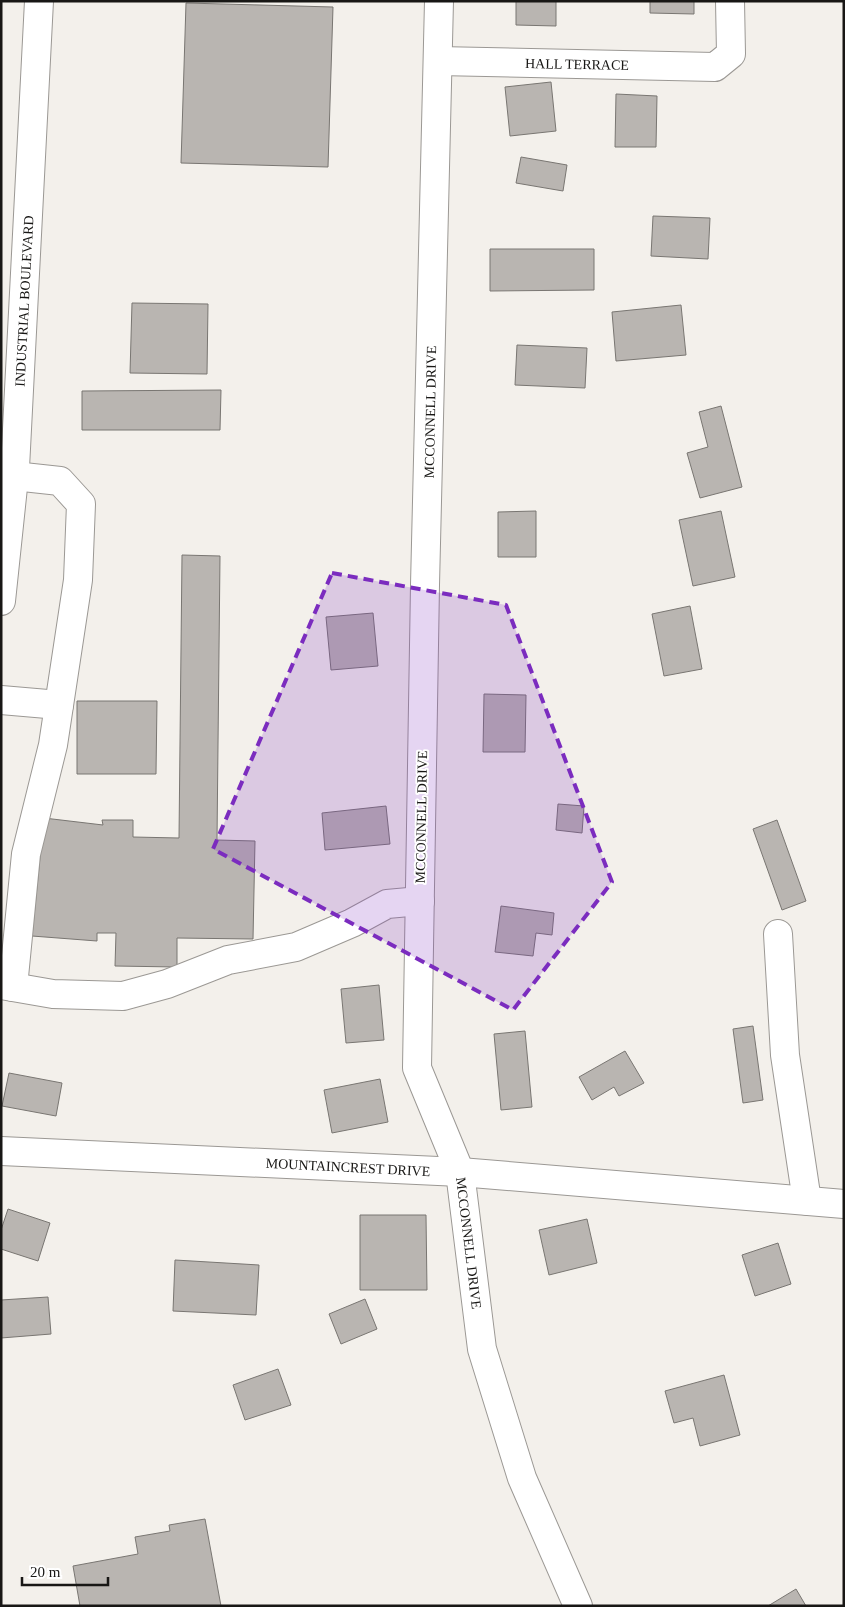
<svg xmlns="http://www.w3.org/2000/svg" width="845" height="1607" font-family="'Times New Roman',serif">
  <rect width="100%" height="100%" fill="#f3f0eb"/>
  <!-- building -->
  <g fill="#b9b5b1" stroke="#797672">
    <polygon points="516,1 556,1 556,26 516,25"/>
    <polygon points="650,1 694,1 694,14 650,13"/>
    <polygon points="186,3 333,7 328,167 181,163"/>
    <polygon points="551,82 556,131 510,136 505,87"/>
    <polygon points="616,94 657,96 656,147 615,147"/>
    <polygon points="521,157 567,165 563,191 516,183"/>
    <polygon points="653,216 710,218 708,259 651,256"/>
    <polygon points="490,249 594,249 594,290 490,291"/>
    <polygon points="132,303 208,304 207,374 130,373"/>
    <polygon points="681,305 686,355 616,361 612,312"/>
    <polygon points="517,345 587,348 585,388 515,385"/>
    <polygon points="221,390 220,430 82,430 82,391"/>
    <polygon points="721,406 742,487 700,498 687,453 708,447 699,412"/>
    <polygon points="536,511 536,557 498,557 498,512"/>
    <polygon points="721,511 735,577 693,586 679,520"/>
    <polygon points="182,555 220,556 217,840 255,841 253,939 177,938 177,967 115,966 116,933 97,933 97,941 32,936 44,818 103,825 102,820 133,820 133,837 179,838"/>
    <polygon points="690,606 702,669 664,676 652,614"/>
    <polygon points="373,613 378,666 331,670 326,617"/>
    <polygon points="484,694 526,695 525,752 483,752"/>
    <polygon points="77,701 157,701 156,774 77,774"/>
    <polygon points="558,804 584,806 582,833 556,830"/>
    <polygon points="386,806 390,844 325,850 322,813"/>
    <polygon points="777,820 806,901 782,910 753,829"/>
    <polygon points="501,906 554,913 552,935 536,933 533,956 495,952"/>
    <polygon points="379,985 384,1040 346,1043 341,989"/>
    <polygon points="753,1026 763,1100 743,1103 733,1029"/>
    <polygon points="525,1031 532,1107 501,1110 494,1034"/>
    <polygon points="625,1051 644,1083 619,1096 614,1087 592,1100 579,1077"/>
    <polygon points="9,1073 62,1083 56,1116 2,1106"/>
    <polygon points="380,1079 388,1122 332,1133 324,1090"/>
    <polygon points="8,1209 50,1223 38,1261 1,1249 1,1230"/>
    <polygon points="360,1215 426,1215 427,1290 360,1290"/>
    <polygon points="587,1219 597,1263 549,1275 539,1230"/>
    <polygon points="778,1243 791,1284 755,1296 742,1255"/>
    <polygon points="175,1260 259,1265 256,1315 173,1311"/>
    <polygon points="48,1297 51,1334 1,1338 1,1300"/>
    <polygon points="365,1299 377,1329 341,1344 329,1314"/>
    <polygon points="278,1369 291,1405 245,1420 233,1385"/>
    <polygon points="724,1375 740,1435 700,1446 693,1418 674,1423 665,1391"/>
    <polygon points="205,1519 221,1606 80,1606 73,1566 138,1554 135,1537 170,1531 169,1525"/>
    <polygon points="796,1589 806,1606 768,1606"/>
  </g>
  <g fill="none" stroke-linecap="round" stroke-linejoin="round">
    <defs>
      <g id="minor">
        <polyline points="439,1 425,585 417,1068 460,1172 482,1349 522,1478 578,1606"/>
        <polyline points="438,61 715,67 731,54 730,1"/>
        <polyline points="1,601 15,468 39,1"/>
        <polyline points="1,700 59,705"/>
        <polyline points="778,934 785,1055 807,1201"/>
        <polyline points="1,985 53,994 123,996 167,984 228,960 296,947 352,923 387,904 420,901"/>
        <polyline points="13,987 26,854 53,745 78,580 81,504 60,481 14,476"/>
        <polyline points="1,1151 460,1172 844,1204"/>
      </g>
    </defs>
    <!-- minor casing -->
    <use href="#minor" stroke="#9b9894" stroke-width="30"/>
    <!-- minor -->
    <use href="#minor" stroke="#fff" stroke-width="28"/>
  </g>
  <!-- marked area -->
  <path fill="#7b2cbf" fill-opacity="0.2" stroke="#7b2cbf" stroke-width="4" stroke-dasharray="10 6" stroke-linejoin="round" d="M332,573L506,605L612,882L513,1010L213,849Z"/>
  <g text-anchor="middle" stroke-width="4" stroke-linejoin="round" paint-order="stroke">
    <!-- street labels -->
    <g font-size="14" fill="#181715" stroke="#fff">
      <text transform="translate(577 64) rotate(1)" y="5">HALL TERRACE</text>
      <text transform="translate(24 301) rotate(-87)" y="5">INDUSTRIAL BOULEVARD</text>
      <text transform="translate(430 412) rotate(-89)" y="5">MCCONNELL DRIVE</text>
      <text transform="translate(421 817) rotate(-89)" y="5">MCCONNELL DRIVE</text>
      <text transform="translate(348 1167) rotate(3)" y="5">MOUNTAINCREST DRIVE</text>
      <text transform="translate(469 1243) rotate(83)" y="5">MCCONNELL DRIVE</text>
    </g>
  </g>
  <!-- border -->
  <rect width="845" height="1607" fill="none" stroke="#181715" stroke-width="5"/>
  <!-- scale -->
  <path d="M22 1577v8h86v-8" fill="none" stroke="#181715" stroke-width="2.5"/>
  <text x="30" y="1577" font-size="15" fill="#181715" stroke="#ffffff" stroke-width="4" paint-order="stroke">20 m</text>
</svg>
